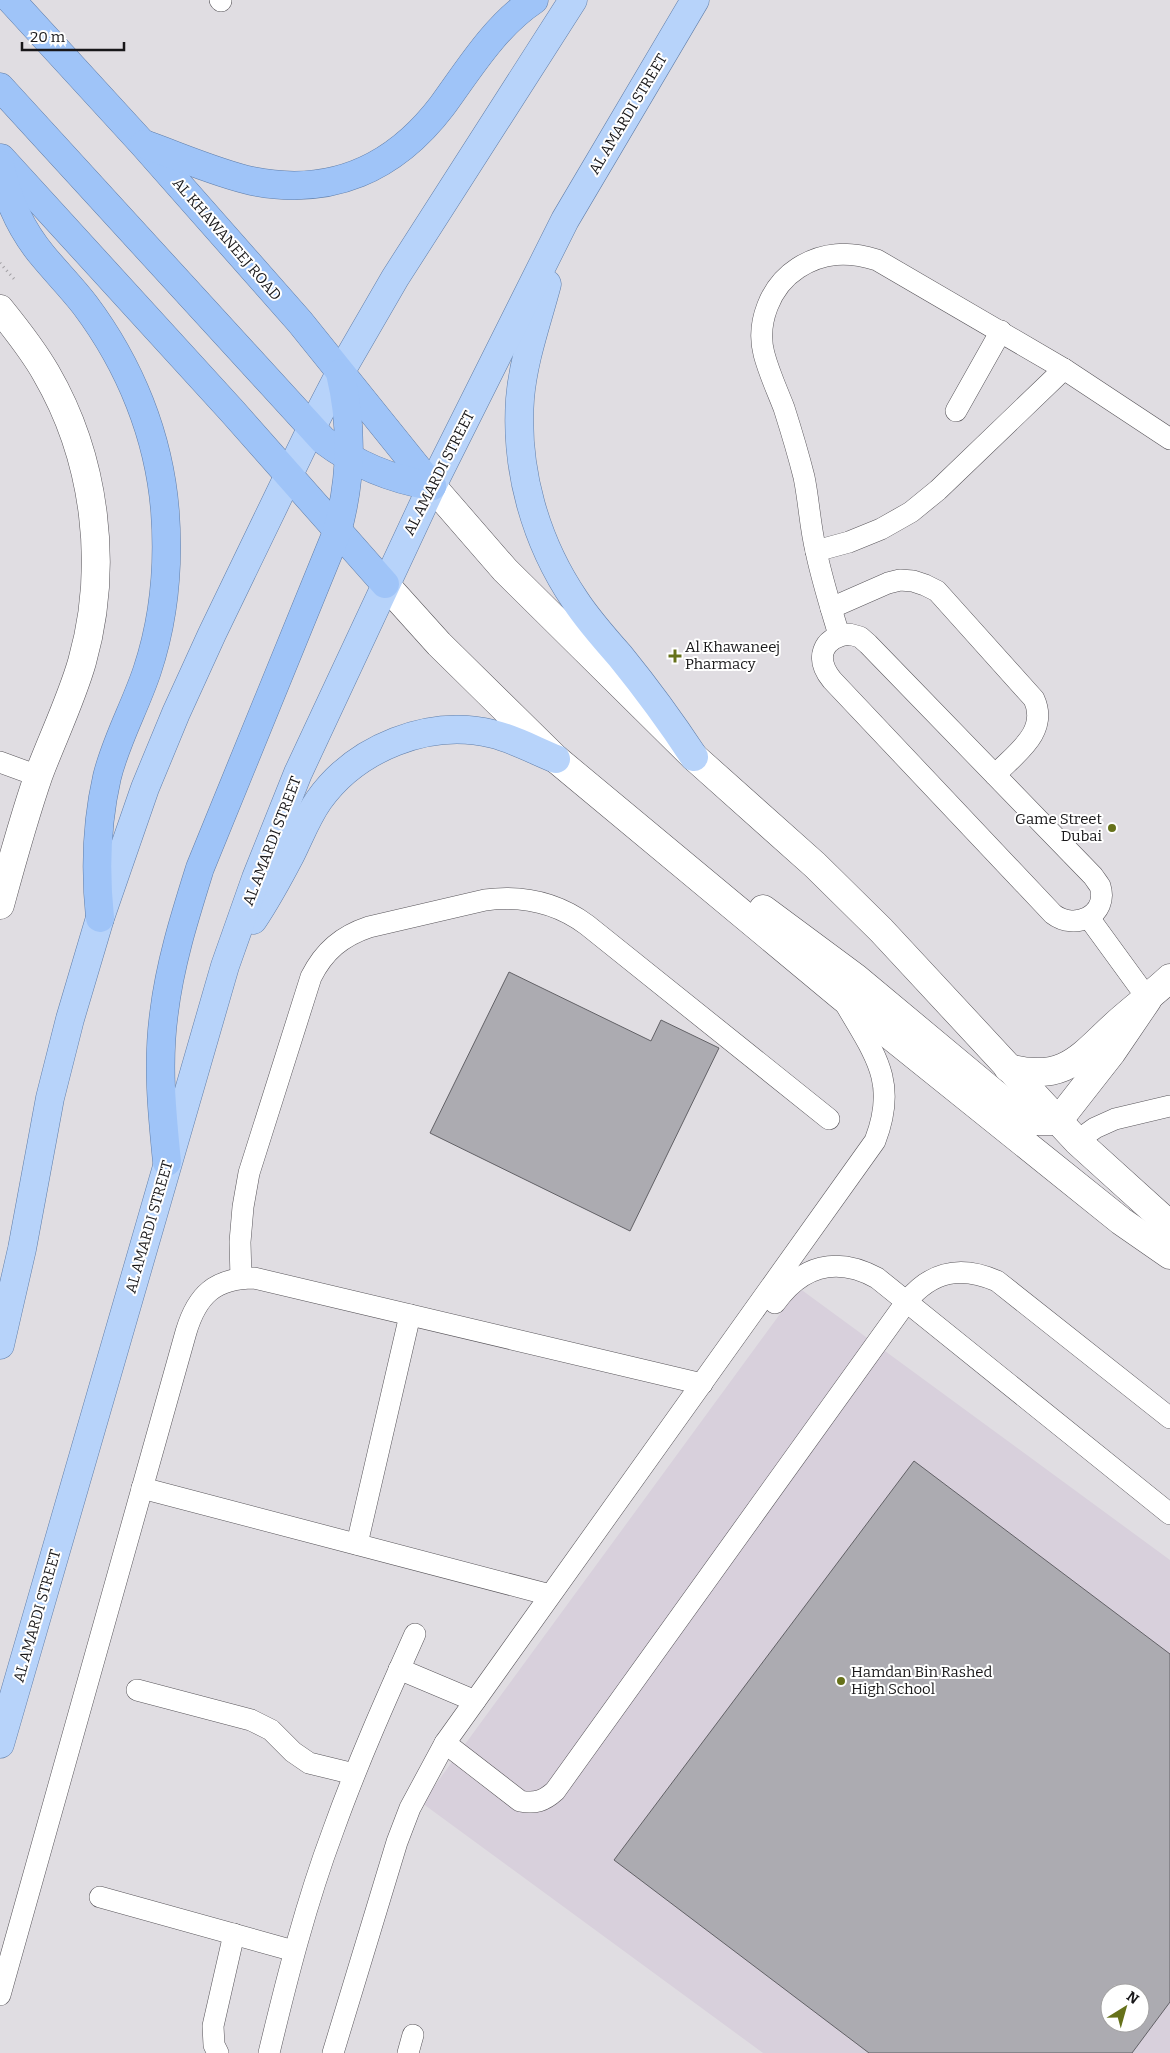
<svg xmlns="http://www.w3.org/2000/svg" width="1170" height="2053" font-family="Bitter,serif">
  <rect width="100%" height="100%" fill="#e0dde2"/>
  <!-- built -->
  <path fill="#d8d0dc" fill-rule="evenodd" d="M799,1288L1170,1560V2053H763L422,1803ZM1110,1993H1140V2023H1110Z"/>
  <!-- building -->
  <g fill="#acabb1" stroke="#626166" fill-rule="evenodd">
    <polygon points="509,972 651,1041 661,1020 719,1048 630,1231 430,1133"/>
    <path d="M914,1461L1170,1654V2002L1132,2053H869L614,1860ZM1110,1993H1140V2023H1110Z"/>
  </g>
  <g fill="none" stroke-linecap="round" stroke-linejoin="round">
    <defs>
      <g id="service">
        <polyline points="220,0 221,1"/>
        <polyline points="956,411 1001,331"/>
        <polyline points="816,551 849,542 881,529 911,512 938,490 1064,369"/>
        <path d="M831,608L888,583L900,580L913,581L925,585L937,591L1034,699C1049,732 1016,753 995,775"/>
        <path d="M849,634L860,637L868,644L1093,876C1095,879 1098,883 1100,886C1109,915 1075,931 1053,914L832,680C815,659 821,638 849,634Z"/>
        <path d="M839,635C831,608 822,580 816,551C810,527 809,501 804,477C798,453 791,430 784,408C777,390 769,373 764,354C756,323 770,286 798,268C823,252 848,251 877,260L1064,369L1170,439"/>
        <polyline points="0,762 38,776"/>
        <polyline points="1089,918 1148,999"/>
        <polyline points="1077,1141 1095,1128 1115,1119 1170,1106"/>
        <path d="M241,1278L240,1242L243,1207L249,1173L311,977C324,951 342,936 369,927L485,900C523,895 556,902 587,925L829,1119"/>
        <path d="M775,1303C802,1265 837,1256 877,1278L1170,1514"/>
        <polyline points="142,1488 550,1595"/>
        <polyline points="357,1544 410,1315"/>
        <polyline points="399,1669 475,1701"/>
        <polyline points="137,1690 251,1720 271,1730 293,1752 309,1763 354,1774"/>
        <path d="M445,1743L520,1801C535,1804 544,1801 555,1791L907,1301C932,1271 961,1265 997,1281L1170,1418"/>
        <polyline points="100,1897 294,1951"/>
        <path d="M0,1995L186,1332C197,1295 215,1278 254,1278L702,1384"/>
        <polyline points="218,2053 214,2045 213,2026 234,1934"/>
        <path d="M269,2053C287,1978 306,1903 333,1831C357,1764 386,1699 415,1634"/>
        <path d="M333,2053L397,1842L410,1808L445,1743L875,1141C898,1082 875,1055 846,1005"/>
        <polyline points="408,2053 413,2035"/>
      </g>
      <g id="minor">
        <path d="M0,309C17,330 33,350 46,373C96,459 109,567 82,662C71,700 53,737 39,774C24,817 12,861 0,905"/>
        <polyline points="432,486 505,570 694,757 815,865 881,930 1077,1141 1170,1225"/>
        <polyline points="385,584 439,644 556,759 841,996 1121,1221 1170,1255"/>
        <polyline points="763,909 856,978 1018,1113 1031,1121 1058,1121 1112,1052 1148,999"/>
        <path d="M1008,1068C1069,1084 1083,1052 1123,1018C1139,1004 1155,992 1170,978"/>
      </g>
      <g id="primary">
        <path d="M547,284C537,322 523,360 520,399C515,469 535,541 575,600C588,620 604,638 620,656C646,688 671,722 694,757"/>
        <path d="M253,920C267,899 279,877 291,854C300,836 307,817 319,800C356,748 429,718 493,734C514,739 536,751 556,759"/>
        <polyline points="0,1345 22,1249 50,1098 70,1019 100,918 145,788 176,713 212,634 311,429 340,373 395,278 573,0"/>
        <polyline points="0,1744 225,966 256,878 298,773 432,486 565,220 695,0"/>
      </g>
      <g id="trunk">
        <polyline points="11,0 143,144 300,322 432,486"/>
        <path d="M0,87L323,440C356,465 390,479 432,486"/>
        <path d="M144,144C178,156 219,174 252,181C331,197 394,169 442,106C469,69 495,26 534,0"/>
        <polyline points="1,158 232,411 385,584"/>
        <path d="M0,165C7,198 21,230 43,256C57,273 72,288 85,305C130,365 159,436 165,511C169,564 164,620 147,671C135,707 116,740 107,777C96,825 95,870 100,918"/>
        <path d="M167,1162C162,1113 157,1063 164,1013C170,963 185,916 200,868L337,532C352,478 353,427 340,373"/>
      </g>
    </defs>
    <!-- service casing -->
    <use href="#service" stroke="#58555a" stroke-width="22"/>
    <!-- minor casing -->
    <use href="#minor" stroke="#58555a" stroke-width="29"/>
    <!-- primary casing -->
    <use href="#primary" stroke="#607ea9" stroke-width="29"/>
    <!-- trunk casing -->
    <use href="#trunk" stroke="#607ea9" stroke-width="29"/>
    <!-- path -->
    <polyline stroke="#a19fa3" stroke-width="3" stroke-dasharray="1 4" stroke-linecap="butt" points="0,263 15,280"/>
    <!-- service -->
    <use href="#service" stroke="#fff" stroke-width="21"/>
    <!-- minor -->
    <use href="#minor" stroke="#fff" stroke-width="28"/>
    <!-- primary -->
    <use href="#primary" stroke="#b7d3fa" stroke-width="28"/>
    <!-- trunk -->
    <use href="#trunk" stroke="#9fc4f8" stroke-width="28"/>
  </g>
  <!-- markers -->
  <g fill="#66711a" stroke="#fff" stroke-width="2">
    <path d="M672.5 648.5h5v5h5v5h-5v5h-5v-5h-5v-5h5z"/>
    <circle cx="1112" cy="828" r="5"/>
    <circle cx="841" cy="1681" r="5"/>
  </g>
  <g text-anchor="middle" stroke-width="4" stroke-linejoin="round" paint-order="stroke">
    <!-- street labels -->
    <g font-size="15" fill="#181719" stroke="#fff">
      <text transform="translate(628 114) rotate(-59)" y="5">AL AMARDI STREET</text>
      <text transform="translate(227 239) rotate(49)" y="5">AL KHAWANEEJ ROAD</text>
      <text transform="translate(439 473) rotate(-63)" y="5">AL AMARDI STREET</text>
      <text transform="translate(272 841) rotate(-69)" y="5">AL AMARDI STREET</text>
      <text transform="translate(149 1227) rotate(-74)" y="5">AL AMARDI STREET</text>
      <text transform="translate(37 1616) rotate(-74)" y="5">AL AMARDI STREET</text>
    </g>
    <!-- poi labels -->
    <g font-size="15" fill="#181719" stroke="#fff" text-anchor="start">
      <text x="685" y="652">Al Khawaneej<tspan x="685" dy="17">Pharmacy</tspan></text>
      <text x="1102" y="824" text-anchor="end">Game Street<tspan x="1102" dy="17">Dubai</tspan></text>
      <text x="851" y="1677">Hamdan Bin Rashed<tspan x="851" dy="17">High School</tspan></text>
    </g>
  </g>
  <!-- north arrow -->
  <g transform="translate(1125 2008) rotate(37)"><circle r="24" fill="#ffffff" stroke="#a3a2a3"/>
  <path d="M0-4L9 19L0 12L-9 19Z" fill="#66711a"/>
  <text y="-8" font-size="14" font-weight="bold" text-anchor="middle" fill="#181719">N</text>
  </g>
  <!-- scale -->
  <path d="M22 42v8h102v-8" fill="none" stroke="#181719" stroke-width="2.5"/>
  <text x="30" y="42" font-size="15" fill="#181719" stroke="#ffffff" stroke-width="4" paint-order="stroke">20 m</text>
</svg>
